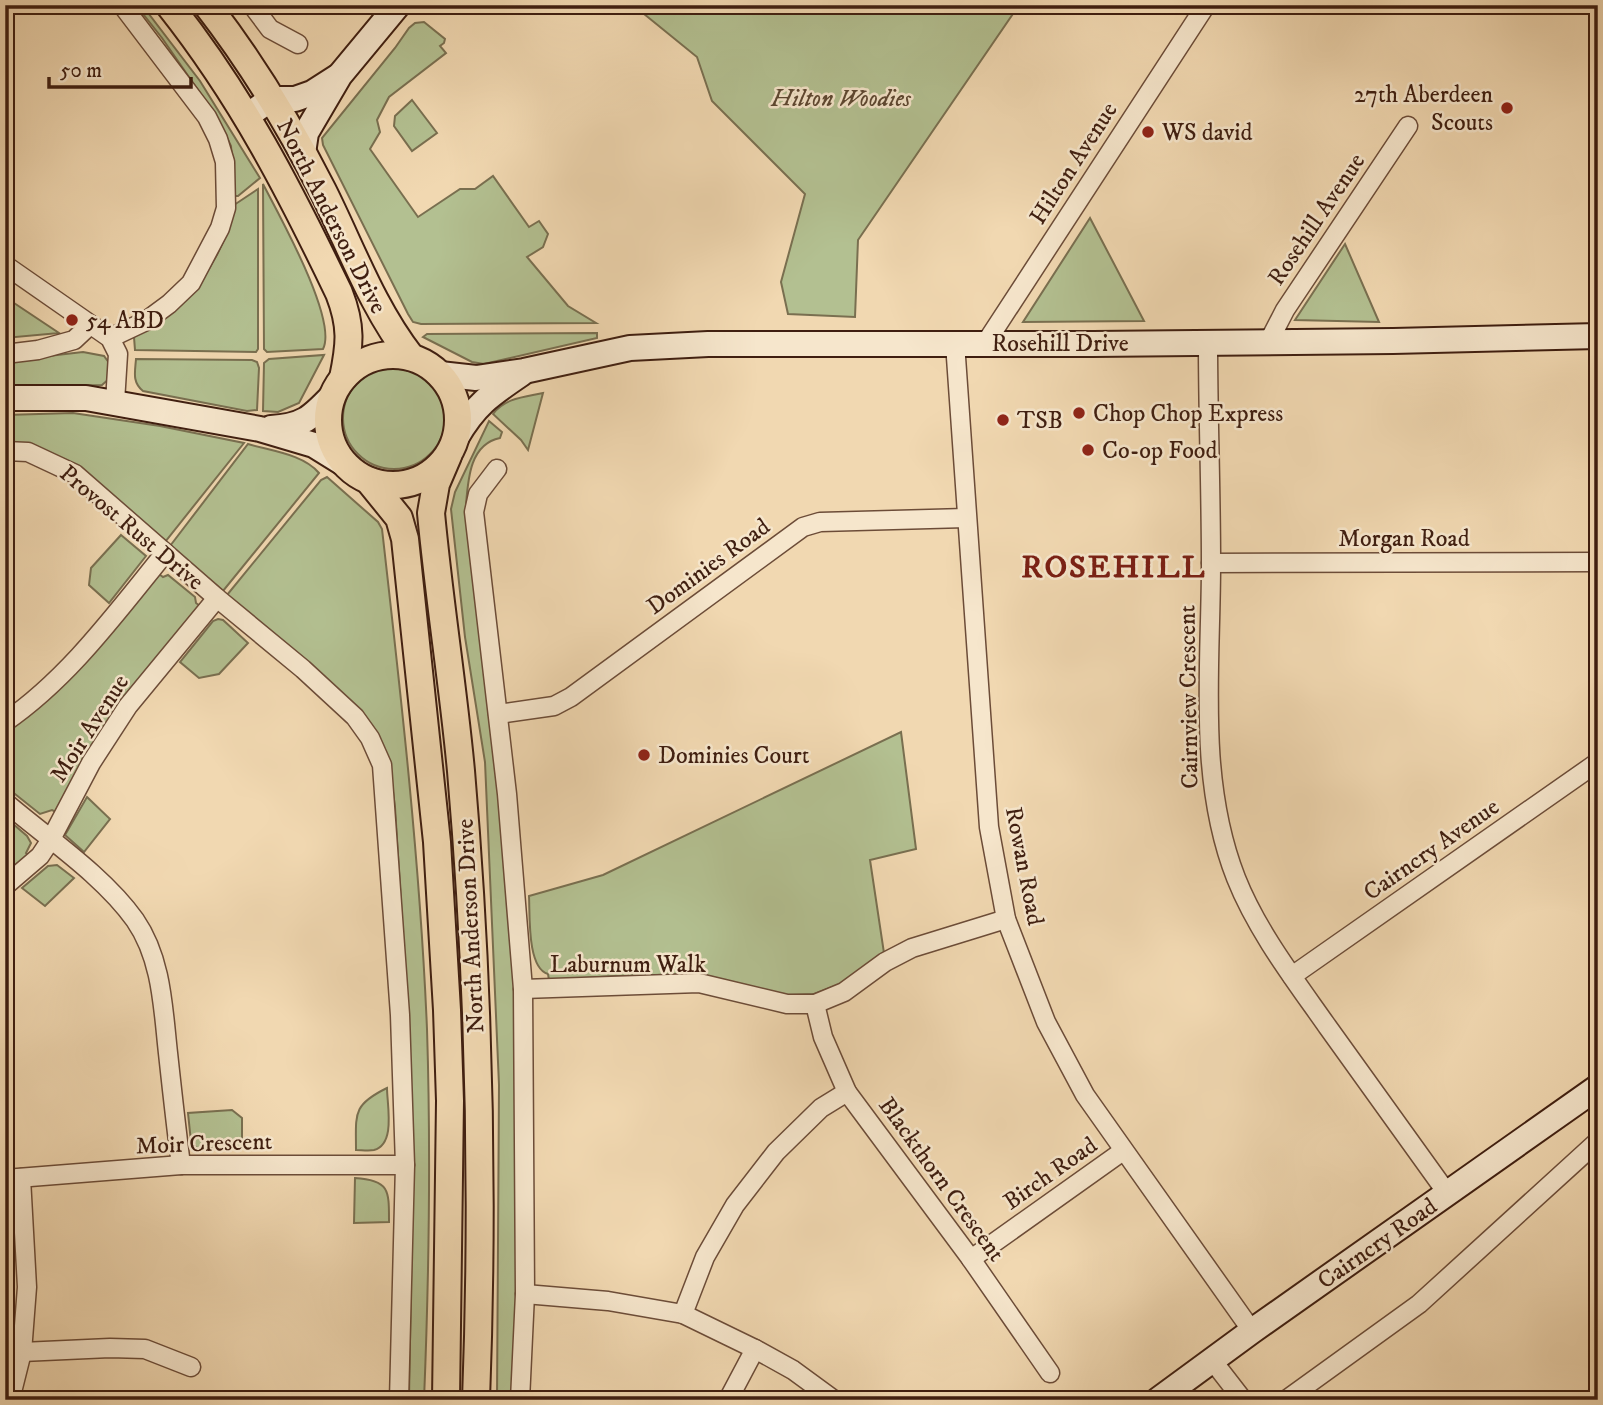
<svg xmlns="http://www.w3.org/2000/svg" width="1603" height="1405" font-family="'IM FELL DW Pica',serif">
  <rect width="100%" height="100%" fill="#f1d8b1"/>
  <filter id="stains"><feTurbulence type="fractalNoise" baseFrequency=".00286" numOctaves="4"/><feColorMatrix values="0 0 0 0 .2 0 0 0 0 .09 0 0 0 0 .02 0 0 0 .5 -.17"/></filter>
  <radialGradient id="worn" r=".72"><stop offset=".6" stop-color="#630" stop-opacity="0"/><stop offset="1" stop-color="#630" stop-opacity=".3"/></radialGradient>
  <!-- green -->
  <g fill="#b3c091" stroke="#796f50" stroke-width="2">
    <polygon points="136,5 142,5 200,81 260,178 238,196 235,196 231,146 218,119 162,38"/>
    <polygon points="633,5 1019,5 858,240 855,317 788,314 781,282 805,194 712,101 697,57"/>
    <polygon points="424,22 445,39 444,43 440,46 446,53 389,97 377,120 380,132 370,149 418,217 460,189 475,189 493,176 529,227 539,221 548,234 543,247 527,257 568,306 596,323 421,324 413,322 408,314 323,145 322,138 395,48 409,28 415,23"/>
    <polygon points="412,100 437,133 412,151 394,126 395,116"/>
    <path d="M263,184C279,215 338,320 323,349L267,352L264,349Z"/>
    <path d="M258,189V349L256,352L135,350L134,337C186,308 223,264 234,205Z"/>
    <polygon points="1090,218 1144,321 1023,322"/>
    <polygon points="1345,244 1379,322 1295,320"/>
    <polygon points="5,297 59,333 5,338"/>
    <polygon points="597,333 597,338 484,364 472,362 423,337 427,334"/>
    <polygon points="83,352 104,356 112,367 110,378 102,385 5,387 5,361"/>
    <polygon points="324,355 299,403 278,412 263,411 264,363 269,359"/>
    <path d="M136,359L252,360L257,362L259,368L257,410L247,411L143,391C132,382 135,372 136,359Z"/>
    <circle cx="394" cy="418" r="51"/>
    <path d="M543,393L528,450L521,440L493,414C505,398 524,397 543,393Z"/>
    <path d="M73,413L160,426L244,443L165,542C123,506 64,441 5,442V415Z"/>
    <path d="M489,421L502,432L500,438C470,444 468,479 466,505L498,774L515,986L518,1334L514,1400H497L499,1085L485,762L465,637L451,509L455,492Z"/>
    <path d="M248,444C271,451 303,454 319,473L223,591L170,546Z"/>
    <path d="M327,477L378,522L382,529C401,696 420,862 427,1029C431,1153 429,1277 424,1400H409L413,1166L408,1015L395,807L389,761L227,595L321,480Z"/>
    <polygon points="121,535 146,556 109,603 89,585 91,568"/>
    <path d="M159,574L163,577L168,575L195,597L196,603L200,606L56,812L52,810L40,814L5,786V732C67,690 112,630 159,574Z"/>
    <polygon points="218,619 223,620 248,643 219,674 199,678 180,662 213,621"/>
    <path d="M901,732L916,849L870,860L884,953L843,983L814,994L786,995L698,974L615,976L549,980L548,974C527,968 530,915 529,896L603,875Z"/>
    <polygon points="87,797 110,819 84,852 65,835"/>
    <polygon points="5,817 27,836 31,843 26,853 30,857 5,877"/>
    <polygon points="57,865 74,878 45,906 22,888 48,866"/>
    <path d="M387,1088C387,1105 396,1144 374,1150C369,1151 361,1150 356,1150C356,1114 352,1105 387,1088Z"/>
    <polygon points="232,1110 242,1118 242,1148 197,1148 191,1142 188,1113"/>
    <path d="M355,1178C390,1180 389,1191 389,1222L354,1223Z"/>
  </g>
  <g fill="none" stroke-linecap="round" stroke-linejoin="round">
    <defs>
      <g id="street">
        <polyline points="252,5 270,29 298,44"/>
        <polyline points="5,265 110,338 118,354 115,402"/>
        <polyline points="110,338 146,321 169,304 191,283 220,228 226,208 225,162 218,139 207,117 122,5"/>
        <polyline points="1269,341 1285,310 1408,126"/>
        <path d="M1208,342C1208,416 1211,490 1211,564C1211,668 1197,779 1236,878C1257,931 1294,979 1327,1026C1367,1082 1407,1138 1447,1193"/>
        <polyline points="955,343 989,827 1006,919 1046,1022 1085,1095 1252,1331"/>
        <polyline points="985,344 1206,5"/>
        <polyline points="5,354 38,350 74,340 90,325"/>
        <polyline points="5,451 28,452 75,474 217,598 303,669 355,717 370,738 382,765 400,1015 405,1165 399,1400"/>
        <polyline points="497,469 478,494 474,512 507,794 523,989 525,1294 520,1400"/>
        <polyline points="1211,563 1598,562"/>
        <polyline points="498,714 554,706 571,697 803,527 820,522 966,518"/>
        <path d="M5,722C69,678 116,613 165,553"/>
        <path d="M5,802C47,838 103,875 135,920C162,959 163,1008 168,1053C172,1090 176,1127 181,1165"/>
        <polyline points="5,886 40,856 50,841 91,763 128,706 217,598"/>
        <polyline points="1292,976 1598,762"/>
        <polyline points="523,989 699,983 787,1004 815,1004 844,992 885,962 912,948 1006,919"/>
        <polyline points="815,1004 823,1037 847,1092 971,1259 1050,1373"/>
        <polyline points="5,1179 181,1165 405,1165"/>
        <polyline points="971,1259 1123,1151"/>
        <polyline points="525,1294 608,1301 683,1314 755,1349 793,1370 834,1400"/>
        <polyline points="683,1314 705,1257 735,1205 776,1152 821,1108 847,1092"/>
        <polyline points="22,1352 110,1348 145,1349 191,1367"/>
        <polyline points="1212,1360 1243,1400"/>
        <polyline points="10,1400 22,1352 27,1287 21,1178"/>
        <polyline points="728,1400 755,1349"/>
        <polyline points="1286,1400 1419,1304 1598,1141"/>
        <polyline points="1592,1400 1598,1395"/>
      </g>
      <g id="secondary">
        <polyline points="247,116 271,99 295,99 312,93 337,77"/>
        <polyline points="303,153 306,133 340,75 398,5"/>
        <polyline points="440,374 476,378 524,371 630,348 708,344 1093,344 1393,341 1598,336"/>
        <polyline points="5,398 86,398 260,429 314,445 343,463"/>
        <path d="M271,428C303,426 311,418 332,396"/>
        <path d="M456,438C475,405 490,395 521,374"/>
        <polyline points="1158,1400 1252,1331 1598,1087"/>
      </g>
      <g id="primary">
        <path d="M169,5C242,97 289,189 339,293C352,326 350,345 343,378"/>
        <path d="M207,5C252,63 290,126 323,191C351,247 372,307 411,357"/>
        <circle cx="393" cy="420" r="65"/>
        <path d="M448,456L436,484L431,513C439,599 453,685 461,771C479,980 484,1190 476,1400"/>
        <polyline points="369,481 399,518 405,539 437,842 447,1010 450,1101 446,1400"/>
      </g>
    </defs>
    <!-- street casing -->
    <use href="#street" stroke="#6c4c38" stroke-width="21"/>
    <!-- secondary casing -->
    <use href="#secondary" stroke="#3f1e10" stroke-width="28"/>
    <!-- primary casing -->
    <use href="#primary" stroke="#3f1e10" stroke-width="30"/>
    <!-- street -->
    <use href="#street" stroke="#f6e6cc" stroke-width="18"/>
    <!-- secondary -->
    <use href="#secondary" stroke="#f6e6cc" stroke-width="24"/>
    <!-- primary -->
    <use href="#primary" stroke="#f1d8b1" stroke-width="26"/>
  </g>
  <!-- markers -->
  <g fill="#8f2418" stroke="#f6e6cc" stroke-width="2.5">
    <circle cx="1507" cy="108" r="7"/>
    <circle cx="1148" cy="132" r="7"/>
    <circle cx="72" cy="320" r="7"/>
    <circle cx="1079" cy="413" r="7"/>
    <circle cx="1003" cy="420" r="7"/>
    <circle cx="1088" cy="450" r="7"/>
    <circle cx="644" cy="755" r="7"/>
  </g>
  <g text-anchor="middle" stroke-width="5" stroke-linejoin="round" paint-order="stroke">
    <!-- poi labels -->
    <g font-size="24" fill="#3f1e10" stroke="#f6e6cc" text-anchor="start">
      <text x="1493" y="102" text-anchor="end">27th Aberdeen<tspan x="1493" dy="28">Scouts</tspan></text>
      <text x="1162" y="140">WS david</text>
      <text x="86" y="328">54 ABD</text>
      <text x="1093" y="421">Chop Chop Express</text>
      <text x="1017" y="428">TSB</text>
      <text x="1102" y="458">Co-op Food</text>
      <text x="658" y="763">Dominies Court</text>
    </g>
    <!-- park labels -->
    <g font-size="24" font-style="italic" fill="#5c4630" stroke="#f6e6cc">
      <text x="841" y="106">Hilton Woodies</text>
    </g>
    <!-- street labels -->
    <g font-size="24" fill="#3f1e10" stroke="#f6e6cc">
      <text transform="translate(1073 163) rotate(-57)" y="8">Hilton Avenue</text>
      <text transform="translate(332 216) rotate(63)" y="8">North Anderson Drive</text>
      <text transform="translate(1316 219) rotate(-56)" y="8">Rosehill Avenue</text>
      <text x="1060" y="351">Rosehill Drive</text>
      <text transform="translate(132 527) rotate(40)" y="8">Provost Rust Drive</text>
      <text x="1404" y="546">Morgan Road</text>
      <text transform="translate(708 566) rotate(-36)" y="8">Dominies Road</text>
      <text transform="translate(1188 697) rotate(-91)" y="8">Cairnview Crescent</text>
      <text transform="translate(89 728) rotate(-57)" y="8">Moir Avenue</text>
      <text transform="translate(1431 849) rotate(-35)" y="8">Cairncry Avenue</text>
      <text transform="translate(1025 866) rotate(79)" y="8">Rowan Road</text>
      <text transform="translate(470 926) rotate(-93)" y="8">North Anderson Drive</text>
      <text x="628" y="972">Laburnum Walk</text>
      <text transform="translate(204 1143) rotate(-2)" y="8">Moir Crescent</text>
      <text transform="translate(1050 1173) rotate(-35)" y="8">Birch Road</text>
      <text transform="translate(942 1179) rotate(54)" y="8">Blackthorn Crescent</text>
      <text transform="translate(1377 1243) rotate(-35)" y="8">Cairncry Road</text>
    </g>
    <!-- district labels -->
    <g font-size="32" font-weight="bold" letter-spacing="2" fill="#7a1f14" stroke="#f6e6cc">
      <text x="1114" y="577">ROSEHILL</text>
    </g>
  </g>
  <!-- margin -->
  <rect width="1603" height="1405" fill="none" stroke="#f1d8b1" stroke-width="28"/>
  <rect x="7" y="7" width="1589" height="1391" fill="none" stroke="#3f1e10" stroke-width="3.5"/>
  <rect x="14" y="14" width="1575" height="1377" fill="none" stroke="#3f1e10" stroke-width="2"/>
  <!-- scale -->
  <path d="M49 77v10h142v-10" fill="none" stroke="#3f1e10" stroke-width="3.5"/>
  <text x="60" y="77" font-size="21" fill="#3f1e10" stroke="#f6e6cc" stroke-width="5" paint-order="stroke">50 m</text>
  <rect width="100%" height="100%" filter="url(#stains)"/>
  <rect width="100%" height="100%" fill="url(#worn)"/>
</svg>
